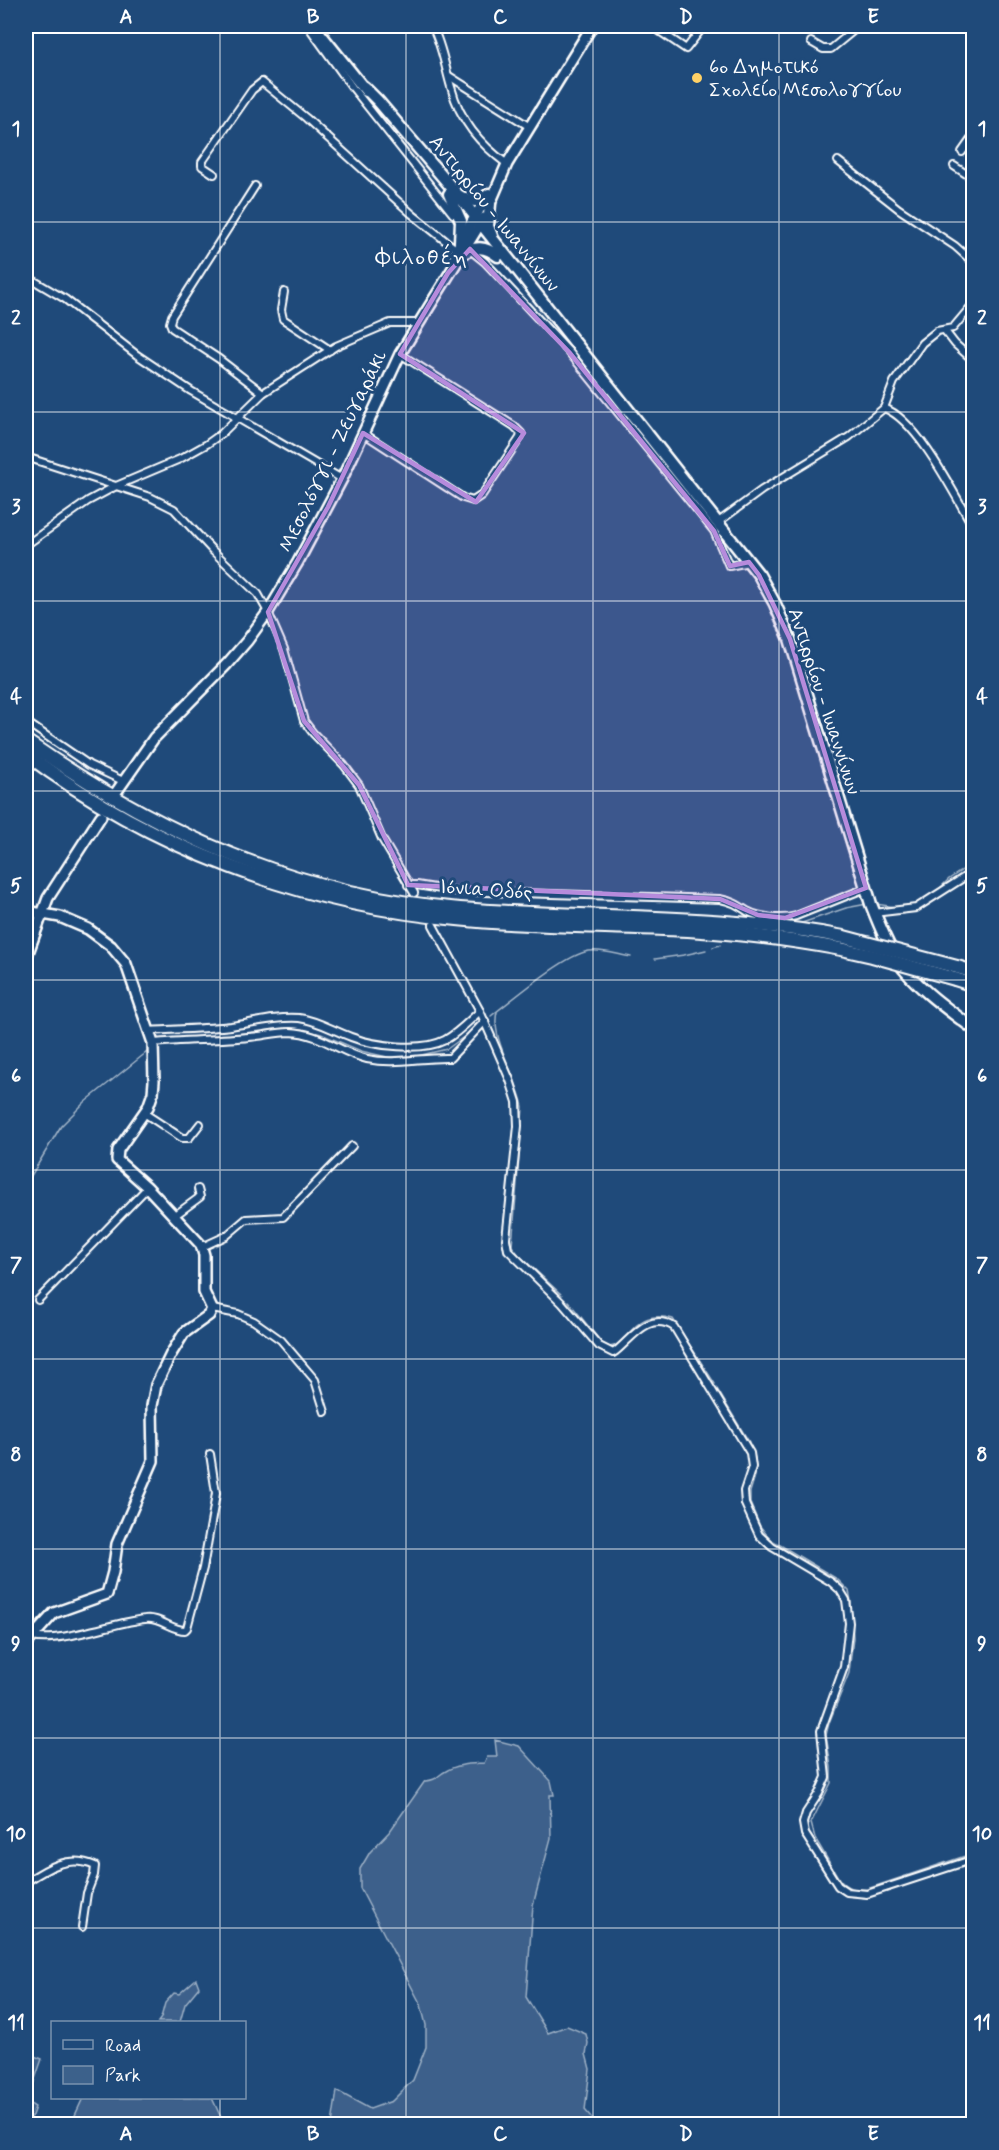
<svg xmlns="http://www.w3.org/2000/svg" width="999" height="2150" font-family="Mynerve,sans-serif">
  <rect width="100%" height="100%" fill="#1f4a7a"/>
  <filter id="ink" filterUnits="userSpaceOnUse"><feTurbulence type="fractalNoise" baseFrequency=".0167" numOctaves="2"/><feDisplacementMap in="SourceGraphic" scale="12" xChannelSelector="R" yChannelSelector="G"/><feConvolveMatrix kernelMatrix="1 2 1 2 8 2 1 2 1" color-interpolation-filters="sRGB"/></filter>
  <g filter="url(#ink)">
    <!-- green -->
    <g fill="#3c618b" stroke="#9eb0c5" stroke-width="1.5">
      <path d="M495,1740L519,1746L551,1781L554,1795H550L551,1838L533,1905L526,1997L548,2033L567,2026L586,2034L588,2043L586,2054L590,2069L585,2110L597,2124H332L337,2091L370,2109L392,2101L413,2080L426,2047V2025L421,2005L360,1888V1869L370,1852L390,1831L425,1781C438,1780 436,1776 446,1771C457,1764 471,1764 484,1763L487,1757H497Z"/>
      <polygon points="196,1979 199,1987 185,2004 180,2022 158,2022 161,2018 165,2003 174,1993 179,1994"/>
      <polygon points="26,2053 42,2059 27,2102 35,2107 29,2124 26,2124"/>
      <polygon points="83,2098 212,2098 224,2124 71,2124"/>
    </g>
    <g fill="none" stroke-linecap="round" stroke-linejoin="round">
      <!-- stream -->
      <g stroke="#a3b5c8" stroke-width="1.5">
        <polyline points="935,893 949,879 974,862"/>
        <polyline points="876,904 895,907"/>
        <polyline points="802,923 846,908 867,904"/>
        <polyline points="713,947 720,945"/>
        <polyline points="655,959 684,955 706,950"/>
        <path d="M497,1012C490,1038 518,1078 523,1107L512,1246L519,1255L562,1295"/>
        <path d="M491,1016C512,1000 566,954 589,951C603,949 618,955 631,957"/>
        <polyline points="219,1036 287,1028 302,1029 321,1034 361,1051 387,1057 417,1056 447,1049 469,1033"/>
        <polyline points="26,1184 61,1126 85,1102 147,1052"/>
        <path d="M568,1301L602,1343L609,1347C629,1347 632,1307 673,1319L715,1384"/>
        <path d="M717,1389L749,1442L755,1458V1476L750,1492V1503L760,1526L770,1539L837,1579L849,1591L851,1601L853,1638L849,1673L829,1723L826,1735L831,1767V1783L811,1823L815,1838L839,1879C847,1889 855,1890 867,1889L974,1853"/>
      </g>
      <defs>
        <g id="street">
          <polyline points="308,26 352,87 453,214"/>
          <path d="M432,26C442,45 445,67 451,87C460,121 480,144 507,164"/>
          <polyline points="652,26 686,49 704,26"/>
          <polyline points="811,42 823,49 831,49 859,26"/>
          <polyline points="449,76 530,127"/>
          <polyline points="962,152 974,135"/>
          <polyline points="838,161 899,209 955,246 974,263"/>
          <polyline points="954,166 974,179"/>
          <polyline points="214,174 202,166 202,162 252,90 262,82 306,118 412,214 457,250"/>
          <polyline points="255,186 172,316 170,323 172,328 219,359 263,393"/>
          <polyline points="470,250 485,262 569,352 714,531 729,566 749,562"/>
          <polyline points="26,276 65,299 137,355 191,391 342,479"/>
          <polyline points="284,292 281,310 283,319 330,350"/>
          <polyline points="945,331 955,344 974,361"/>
          <path d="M884,408C918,420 955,496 974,528"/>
          <polyline points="363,433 463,498 473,501 482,495 520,438 521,433 514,426 400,354"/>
          <polyline points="26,457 150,497 174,509 213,551 258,594 268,612 284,649 304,721 313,733 344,765 359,785 382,839 414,893"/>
          <polyline points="717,523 762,490 849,437 884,408 894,382 922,343 937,331 953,328 974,303"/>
          <polyline points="26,545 88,501 116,486 180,459 207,444 221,434 263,393 336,346 390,323 417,323"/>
          <polyline points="26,722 89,765 123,781"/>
          <path d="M408,885H417L453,891L720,899C732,901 738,905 747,911C760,918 782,920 796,916L866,888"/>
          <polyline points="874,913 916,908 974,871"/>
          <path d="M433,925L480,1011L510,1080L517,1102L518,1126L506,1239L508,1250L562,1303L599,1346L613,1353L616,1351C633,1337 649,1311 674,1327L750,1453L752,1467L744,1491L745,1504L759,1535L772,1547L831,1582L840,1590L846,1600L849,1623L844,1667L821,1731L826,1777L819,1793L806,1813L803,1823L805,1834L838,1886L847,1892L867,1894L974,1859"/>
          <path d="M149,1031C177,1029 204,1029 231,1026C253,1023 277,1016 299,1018C317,1020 334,1031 351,1037C374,1046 422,1052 445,1040C458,1033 469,1021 480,1011"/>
          <path d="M153,1043C185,1040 217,1040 249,1037C263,1036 276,1032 290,1032C321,1033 340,1053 367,1059C395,1065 422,1057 450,1058L485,1021"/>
          <polyline points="144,1113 182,1138 189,1138 200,1124"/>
          <polyline points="174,1216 200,1197 198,1189"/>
          <polyline points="202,1247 226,1236 246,1219 283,1217 352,1146"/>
          <polyline points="38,1300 148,1187"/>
          <polyline points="212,1309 238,1314 254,1321 281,1340 315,1380 325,1412"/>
          <path d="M33,1637C58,1644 116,1622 145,1619C160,1617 171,1630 185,1630L187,1628L203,1568L214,1506L216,1493L210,1454"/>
          <path d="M26,1882C47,1868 69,1854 95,1866L94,1875L87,1893L82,1927"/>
        </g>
        <g id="secondary">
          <polyline points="489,206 507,164 592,26"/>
          <polyline points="454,260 460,242 488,195"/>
          <polyline points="117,791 154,738 227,664 247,641 268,612 298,562 342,479 400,354 484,218"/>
          <polyline points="26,911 60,917 88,929 111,946 126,964 153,1043 154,1081 153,1093 148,1107 118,1150 117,1160 147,1187 201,1245 204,1255 204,1292 212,1309 209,1315 184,1333 171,1354 156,1385 152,1406 153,1461 117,1544 113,1572 107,1594 54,1613 26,1644"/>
          <polyline points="26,958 48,898 101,816"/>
        </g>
        <g id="primary">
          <polyline points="314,26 366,91"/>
          <path d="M364,87L378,101L458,195L759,575L775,604L790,639L871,904C878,922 886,943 897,960C917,988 946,1008 974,1029"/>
          <polyline points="449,194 461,221 460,242"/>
          <path d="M460,196C472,203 479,203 489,194"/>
          <polyline points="490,204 488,226 492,236"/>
          <path d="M462,254C475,246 485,246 498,256"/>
        </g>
        <g id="highway">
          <path d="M26,741C160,834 295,895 460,909C588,919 717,913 844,937"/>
          <path d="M26,754C151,848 301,905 457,919C533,927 611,926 688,930C739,933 791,940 841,949"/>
          <polyline points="957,967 974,972"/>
          <polyline points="955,979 974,985"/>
        </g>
      </defs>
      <!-- street casing -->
      <use href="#street" stroke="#fff" stroke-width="10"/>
      <!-- secondary casing -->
      <use href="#secondary" stroke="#fff" stroke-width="14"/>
      <!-- primary casing -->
      <use href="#primary" stroke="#fff" stroke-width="15"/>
      <!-- highway casing -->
      <use href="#highway" stroke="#fff" stroke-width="16"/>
      <!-- street -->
      <use href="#street" stroke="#1f4a7a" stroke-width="6"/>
      <!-- secondary -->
      <use href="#secondary" stroke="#1f4a7a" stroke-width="9"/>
      <!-- primary -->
      <use href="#primary" stroke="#1f4a7a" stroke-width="10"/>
      <!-- highway -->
      <use href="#highway" stroke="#1f4a7a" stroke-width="12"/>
      <defs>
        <g id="highway-bridge">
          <polyline points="844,937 957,967"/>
          <polyline points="841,949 872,956 955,979"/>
        </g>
      </defs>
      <!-- highway-bridge casing -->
      <use href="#highway-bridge" stroke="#fff" stroke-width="16" stroke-linecap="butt"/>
      <!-- highway-bridge -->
      <use href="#highway-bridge" stroke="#1f4a7a" stroke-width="12"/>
    </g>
  </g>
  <!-- marked area -->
  <path fill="#b68bdc" fill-opacity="0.2" stroke="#b68bdc" stroke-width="4.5" stroke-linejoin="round" d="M470,249L569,352L714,531L730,566L749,562L759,575L790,639L866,888L785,918L758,915L720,899L408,885L359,785L304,721L268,612L328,507L363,433L476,502L524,433L400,354L448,273Z"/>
  <!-- grid -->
  <path fill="none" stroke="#fff" stroke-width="1.5" stroke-opacity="0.55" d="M220,26V2022M406,26V2124M593,26V2124M779,26V2124M26,222H974M26,412H974M26,601H974M26,791H974M26,980H974M26,1170H974M26,1359H974M26,1549H974M26,1738H974M26,1928H974M220,2098V2124"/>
  <!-- markers -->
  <circle fill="#ffd166" stroke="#1f4a7a" stroke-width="2" cx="697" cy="78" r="6"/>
  <g text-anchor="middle" stroke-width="6" stroke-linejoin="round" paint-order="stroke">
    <!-- poi labels -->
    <g font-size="20" fill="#fff" stroke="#1f4a7a" text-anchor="start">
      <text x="709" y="73">6ο Δημοτικό<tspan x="709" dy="23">Σχολείο Μεσολογγίου</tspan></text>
    </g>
    <!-- street labels -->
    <g font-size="20" fill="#fff" stroke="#1f4a7a">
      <text transform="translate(495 213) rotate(51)" y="7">Αντιρρίου - Ιωαννίνων</text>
      <text transform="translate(332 451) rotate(-64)" y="7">Μεσολόγγι - Ζευγαράκι</text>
      <text transform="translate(825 701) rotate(72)" y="7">Αντιρρίου - Ιωαννίνων</text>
      <text transform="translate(486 889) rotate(4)" y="7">Ιόνια Οδός</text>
    </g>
    <!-- quarter labels -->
    <g font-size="22" letter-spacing="1.5" fill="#fff" stroke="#1f4a7a">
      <text x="422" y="264">Φιλοθέη</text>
    </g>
  </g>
  <!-- margin -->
  <rect width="999" height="2150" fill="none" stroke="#1f4a7a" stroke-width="66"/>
  <!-- legend -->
  <rect x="51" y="2021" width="195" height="78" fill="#1f4a7a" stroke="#7992af" stroke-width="1.5"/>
  <rect x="63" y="2040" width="30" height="9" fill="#1f4a7a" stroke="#7992af" stroke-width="1.5"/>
  <text x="105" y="2051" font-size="18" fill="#ffffff">Road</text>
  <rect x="63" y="2066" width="30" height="18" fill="#3c618b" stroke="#7992af" stroke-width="1.5"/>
  <text x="105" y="2081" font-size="18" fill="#ffffff">Park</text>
  <rect x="33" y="33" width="933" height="2084" fill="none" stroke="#fff" stroke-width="2"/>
  <g font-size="20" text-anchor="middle" font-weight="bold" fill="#fff">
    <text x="126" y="23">A</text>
    <text x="313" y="23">B</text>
    <text x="500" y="23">C</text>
    <text x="686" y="23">D</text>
    <text x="873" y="23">E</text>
    <text x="16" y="135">1</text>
    <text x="982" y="135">1</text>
    <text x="16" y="324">2</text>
    <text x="982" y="324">2</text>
    <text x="16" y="513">3</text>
    <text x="982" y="513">3</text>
    <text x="16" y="703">4</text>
    <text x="982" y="703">4</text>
    <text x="16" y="892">5</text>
    <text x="982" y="892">5</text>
    <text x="16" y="1082">6</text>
    <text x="982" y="1082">6</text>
    <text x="16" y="1271">7</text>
    <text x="982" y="1271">7</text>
    <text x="16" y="1461">8</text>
    <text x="982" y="1461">8</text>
    <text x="16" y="1650">9</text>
    <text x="982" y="1650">9</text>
    <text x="16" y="1840">10</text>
    <text x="982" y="1840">10</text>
    <text x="16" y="2029">11</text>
    <text x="982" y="2029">11</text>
    <text x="126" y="2140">A</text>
    <text x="313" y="2140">B</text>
    <text x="500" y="2140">C</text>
    <text x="686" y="2140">D</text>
    <text x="873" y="2140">E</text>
  </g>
</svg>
